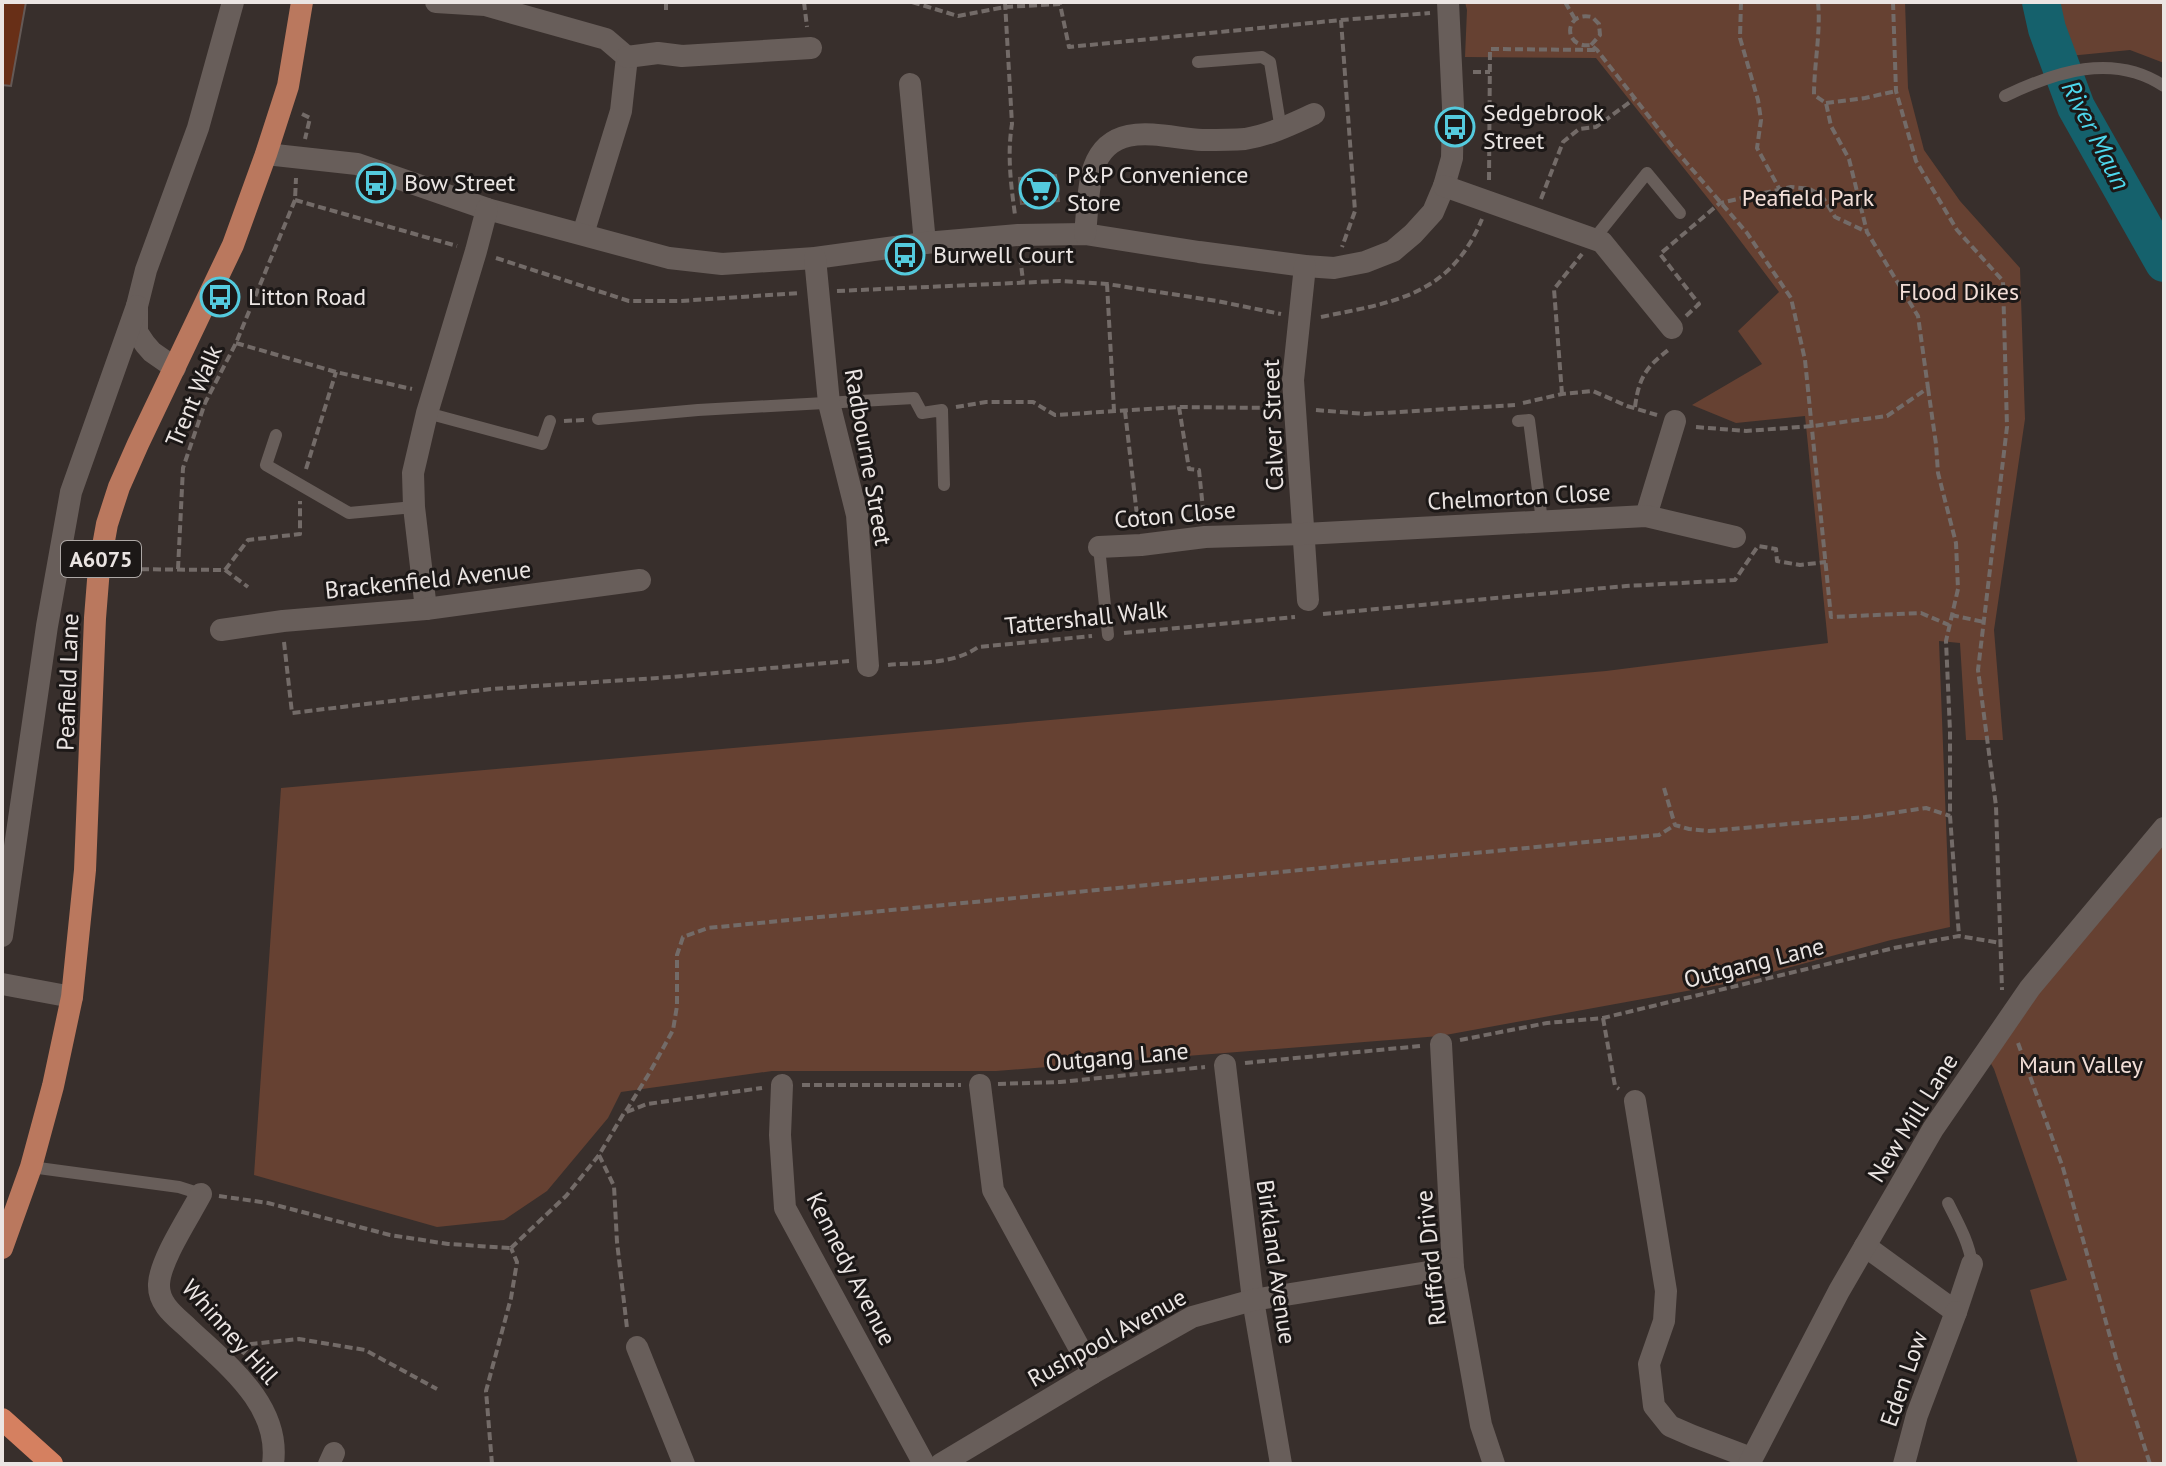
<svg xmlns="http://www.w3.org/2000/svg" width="2166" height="1466" font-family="'PT Sans',sans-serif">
  <rect width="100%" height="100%" fill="#382f2c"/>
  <!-- green -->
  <g fill="#664132">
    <polygon points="1465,2 1905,2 1908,88 1924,150 1960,201 2020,268 2025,419 1994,630 2003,740 1966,740 1960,643 1939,641 1950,927 1891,940 1736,982 1440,1036 996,1071 772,1071 621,1092 608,1118 547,1191 504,1220 437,1227 254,1175 281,788 1606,671 1828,643 1805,416 1736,423 1692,405 1762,364 1738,331 1779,292 1714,206 1596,58 1465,57 1467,10"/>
    <polygon points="2057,2 2164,2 2164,63 2130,50 2069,56"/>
    <polygon points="2164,836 2164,1464 2078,1464 2030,1290 2067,1280 1994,1069 1986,1055"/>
  </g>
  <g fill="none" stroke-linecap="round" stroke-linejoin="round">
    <!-- river -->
    <polyline stroke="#15616c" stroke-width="38" points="2041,2 2047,29 2076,107 2164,263"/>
  </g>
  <!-- building -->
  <g fill="#682f17" stroke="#645956" stroke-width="2">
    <polygon points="2,2 26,2 11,86 2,85"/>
    <polygon points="1056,175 1059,201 1021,204 1019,178"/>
  </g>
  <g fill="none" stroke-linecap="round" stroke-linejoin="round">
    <!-- path -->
    <g stroke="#736b68" stroke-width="4" stroke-dasharray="8 4" stroke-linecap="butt">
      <polyline points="666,2 666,10"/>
      <polyline points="804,2 807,27"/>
      <polyline points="912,2 958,16 1005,7 1060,4 1069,47 1341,20 1430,13"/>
      <path d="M1005,2L1012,124C1007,155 1011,185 1015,215"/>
      <polyline points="1565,2 1575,19"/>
      <polyline points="1741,2 1740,38 1758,100 1761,120 1757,148 1780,190"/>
      <polyline points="1893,2 1896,91 1916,161 1957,230 2003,281 2007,427 1978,670 1996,806 2002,990"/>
      <polyline points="1341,20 1355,211 1342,247"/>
      <path d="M1591,45L1600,35L1599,24L1592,17C1564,10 1562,49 1591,45L1597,50L1672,146L1747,233L1791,298L1805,360L1831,617L1921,613L1949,625"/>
      <polyline points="1473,72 1490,72"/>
      <polyline points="1826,103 1865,98 1896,91"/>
      <polyline points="302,114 310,118 305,139"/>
      <polyline points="1489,180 1490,49 1597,50"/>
      <polyline points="1541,199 1563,142 1579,129 1596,127 1634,99"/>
      <polyline points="295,200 457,246"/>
      <polyline points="1020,256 1023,281"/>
      <polyline points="496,258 629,301 680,301 800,293"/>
      <polyline points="1107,284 1114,411"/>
      <polyline points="837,291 1060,281 1107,284 1217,301 1281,314"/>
      <polyline points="1686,316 1699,304 1660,254 1720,203 1791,187 1810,189 1822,196 1835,217 1867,232"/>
      <path d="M1321,317C1394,302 1450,296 1482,219"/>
      <polyline points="236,343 336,372 412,389"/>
      <polyline points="1928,388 1936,444 1938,473 1956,543 1958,589 1946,641 1950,731 1950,816 1959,936"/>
      <polyline points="1562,394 1554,289 1582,254"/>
      <polyline points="1523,403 1562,394 1593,391 1627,406 1657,415"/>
      <polyline points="956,407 986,402 1033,402 1055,415 1179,407 1275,408"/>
      <polyline points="1179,407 1189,469 1199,470 1204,519"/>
      <path d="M1635,407C1639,376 1647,366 1671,348"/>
      <polyline points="1316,410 1365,414 1515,405"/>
      <polyline points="1125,411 1138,524"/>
      <polyline points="564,421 584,420"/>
      <path d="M1696,427L1746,431L1813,426L1887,416L1928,388L1918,316L1867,232L1849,159L1831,126L1826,103L1814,95C1814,64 1821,32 1818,2"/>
      <polyline points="306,469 336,372"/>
      <polyline points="117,569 225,570 248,587"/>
      <polyline points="178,569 183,468 205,403 236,343 295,200 296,178"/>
      <polyline points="225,570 248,540 300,534 300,501"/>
      <polyline points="1323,614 1626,586 1735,580 1758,546 1776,549 1777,561 1800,565 1826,562"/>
      <polyline points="1951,615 1984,622"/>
      <polyline points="1124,633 1295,617"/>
      <polyline points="284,642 292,713 491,689 672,677 849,661"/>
      <path d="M888,665C918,662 953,665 978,647L1092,636"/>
      <polyline points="1664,788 1675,825 1689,829 1709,831 1865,817 1926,808 1950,816"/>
      <polyline points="1603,1018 1615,1086 1619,1089"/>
      <polyline points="1460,1040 1547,1023 1603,1018 1894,948 1959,936 2001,943"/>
      <polyline points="2018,1043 2063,1168 2116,1358 2150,1464"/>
      <polyline points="1245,1063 1420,1046"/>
      <polyline points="998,1084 1060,1082 1205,1067"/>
      <polyline points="802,1085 961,1085"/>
      <polyline points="626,1111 650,1072 673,1030 677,1006 677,955 683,937 708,928 1659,835 1675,825"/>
      <polyline points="599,1155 614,1186 617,1242 627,1328"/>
      <polyline points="219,1196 268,1203 390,1235 448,1244 511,1248"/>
      <polyline points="511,1248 566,1196 599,1155 624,1113 647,1104 762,1088"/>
      <polyline points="242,1354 251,1344 299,1339 365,1350 437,1389"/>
      <polyline points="492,1464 486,1391 511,1298 517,1262 511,1248"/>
    </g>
    <!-- service -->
    <g stroke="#685e5a" stroke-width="12">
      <polyline points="1198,62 1262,57 1270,62 1281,130"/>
      <path d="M2005,96C2055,72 2113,52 2164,86"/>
      <polyline points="1594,239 1647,173 1680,213"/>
      <polyline points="427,413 542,444 550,421"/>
      <polyline points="598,419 698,410 914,398 922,413 942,410 944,485"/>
      <polyline points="1518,421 1529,420 1542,521"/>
      <polyline points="276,435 266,465 349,513 414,507"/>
      <polyline points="1099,547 1108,635"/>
      <polyline points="31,1167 179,1187 201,1194"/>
      <path d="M1948,1203C1958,1223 1969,1242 1972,1264"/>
    </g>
    <!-- minor -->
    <g stroke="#685e5a" stroke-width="22">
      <polyline points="436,2 485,5 606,39 627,57 621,111 583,234"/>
      <polyline points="627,57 658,53 682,56 811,48"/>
      <polyline points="910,84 925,243"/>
      <polyline points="266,154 357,164 487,209 669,258 722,264 815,258 925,243 1018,235 1085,234 1199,252 1305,266 1334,268 1365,262 1393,251 1413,234 1433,212 1444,186 1452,158 1453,107 1448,2"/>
      <polyline points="1444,186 1602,242 1672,328"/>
      <path d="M1085,234C1087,217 1088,181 1094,167C1112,118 1164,138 1202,140C1216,140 1231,140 1245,139C1270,135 1292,124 1314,114"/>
      <polyline points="815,258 829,403 857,515 868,666"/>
      <polyline points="1305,266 1293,380 1308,600"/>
      <polyline points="175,368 152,352 145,344 137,332 137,306 146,270 198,128 233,2"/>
      <polyline points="1646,516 1675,421"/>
      <polyline points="1099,547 1141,545 1205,537 1304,534 1646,516 1735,537"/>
      <polyline points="426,609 414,507 413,473 427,413 476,251 487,209"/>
      <polyline points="221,630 283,621 426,609 640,580"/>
      <polyline points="2,936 47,626 71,492 137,306"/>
      <polyline points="2,984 72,997"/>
      <polyline points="1441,1044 1453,1268 1481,1425 1494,1464"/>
      <polyline points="1225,1065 1253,1300 1281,1464"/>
      <polyline points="782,1085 780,1135 785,1208 924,1464"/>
      <polyline points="980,1085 993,1190 1093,1373"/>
      <polyline points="1635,1101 1666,1291 1664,1321 1649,1364 1654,1406 1670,1426 1693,1436 1751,1458"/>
      <path d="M201,1194C189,1217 160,1260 159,1284C158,1304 175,1316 188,1328C227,1365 281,1405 273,1464"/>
      <polyline points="1865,1246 1956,1312 1972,1264"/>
      <polyline points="637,1347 684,1464"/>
      <polyline points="329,1464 334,1453"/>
      <polyline points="941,1464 1093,1373 1192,1317 1253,1300 1453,1268"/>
      <polyline points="1904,1464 1917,1415 1956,1312"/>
    </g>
    <!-- tertiary -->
    <polyline stroke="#685e5a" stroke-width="22" points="1749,1464 1839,1291 1933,1129 2030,988 2164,828"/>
    <!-- primary -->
    <polyline stroke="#ba785e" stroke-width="22" points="2,1248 31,1167 53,1086 72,997 85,870 95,618 99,568 107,524 119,487 138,444 233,245 266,154 288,86 302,2"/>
    <!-- trunk -->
    <polyline stroke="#d58060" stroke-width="22" points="2,1419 52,1464"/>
  </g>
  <!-- icons -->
  <defs>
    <symbol id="bus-ring" viewBox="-11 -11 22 22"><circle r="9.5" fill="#1c1817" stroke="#54cadd" stroke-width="1.5"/><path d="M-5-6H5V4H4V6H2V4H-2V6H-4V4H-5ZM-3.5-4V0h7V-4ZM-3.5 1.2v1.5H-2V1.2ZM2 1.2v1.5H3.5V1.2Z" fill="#54cadd"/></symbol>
    <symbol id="supermarket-ring" viewBox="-11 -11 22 22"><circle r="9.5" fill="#1c1817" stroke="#54cadd" stroke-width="1.5"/><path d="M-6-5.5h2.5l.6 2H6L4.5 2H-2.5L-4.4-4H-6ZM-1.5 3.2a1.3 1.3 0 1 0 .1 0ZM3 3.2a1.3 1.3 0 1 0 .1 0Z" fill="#54cadd"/></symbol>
  </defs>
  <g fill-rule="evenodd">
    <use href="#bus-ring" x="1433" y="105" width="44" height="44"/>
    <use href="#bus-ring" x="354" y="161" width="44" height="44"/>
    <use href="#supermarket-ring" x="1017" y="167" width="44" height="44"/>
    <use href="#bus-ring" x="883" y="233" width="44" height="44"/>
    <use href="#bus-ring" x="198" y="275" width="44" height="44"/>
  </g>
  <g text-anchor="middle" stroke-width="6" stroke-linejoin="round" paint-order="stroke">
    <!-- shield labels -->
    <rect fill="#1c1817" stroke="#ada8a6" stroke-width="2" x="61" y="541" width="80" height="36" rx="6"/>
    <g font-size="22" font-weight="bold" fill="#ebe5e3">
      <text x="101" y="567">A6075</text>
    </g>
    <!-- poi labels -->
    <g font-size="24" fill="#ebe5e3" stroke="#1c1817" text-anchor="start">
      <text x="1483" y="121">Sedgebrook<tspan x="1483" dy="28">Street</tspan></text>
      <text x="1067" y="183">P&amp;P Convenience<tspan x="1067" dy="28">Store</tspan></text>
      <text x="404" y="191">Bow Street</text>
      <text x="933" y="263">Burwell Court</text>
      <text x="248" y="305">Litton Road</text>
    </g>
    <!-- park labels -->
    <g font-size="24" fill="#f2ded7" stroke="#1c1817">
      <text x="1808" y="206">Peafield Park</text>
      <text x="1959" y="300">Flood Dikes</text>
      <text x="2081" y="1073">Maun Valley</text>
    </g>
    <!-- street labels -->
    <g font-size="24" fill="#ebe5e3" stroke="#1c1817">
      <text transform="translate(194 396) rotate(-67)" y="8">Trent Walk</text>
      <text transform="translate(1273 425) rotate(-92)" y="8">Calver Street</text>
      <text transform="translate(868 457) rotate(80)" y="8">Radbourne Street</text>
      <text transform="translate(1519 497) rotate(-3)" y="8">Chelmorton Close</text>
      <text transform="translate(1175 515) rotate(-5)" y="8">Coton Close</text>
      <text transform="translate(428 580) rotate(-6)" y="8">Brackenfield Avenue</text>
      <text transform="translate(1086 618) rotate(-6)" y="8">Tattershall Walk</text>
      <text transform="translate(68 682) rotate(-88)" y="8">Peafield Lane</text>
      <text transform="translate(1754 963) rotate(-14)" y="8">Outgang Lane</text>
      <text transform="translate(1117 1057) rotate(-5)" y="8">Outgang Lane</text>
      <text transform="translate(1913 1118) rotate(-58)" y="8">New Mill Lane</text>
      <text transform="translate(1431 1258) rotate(-96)" y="8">Rufford Drive</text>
      <text transform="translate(1276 1262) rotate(82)" y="8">Birkland Avenue</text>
      <text transform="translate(851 1269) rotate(63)" y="8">Kennedy Avenue</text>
      <text transform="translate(230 1332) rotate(48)" y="8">Whinney Hill</text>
      <text transform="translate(1107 1338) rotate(-29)" y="8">Rushpool Avenue</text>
      <text transform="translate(1904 1379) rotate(-71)" y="8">Eden Low</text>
    </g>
    <!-- water labels -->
    <g font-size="26" font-style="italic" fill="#4dd7ec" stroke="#1c1817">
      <text transform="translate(2096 135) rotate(63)" y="9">River Maun</text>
    </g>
  </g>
  <!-- border -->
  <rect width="2166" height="1466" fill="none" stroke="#ebe5e3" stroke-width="8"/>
</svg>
